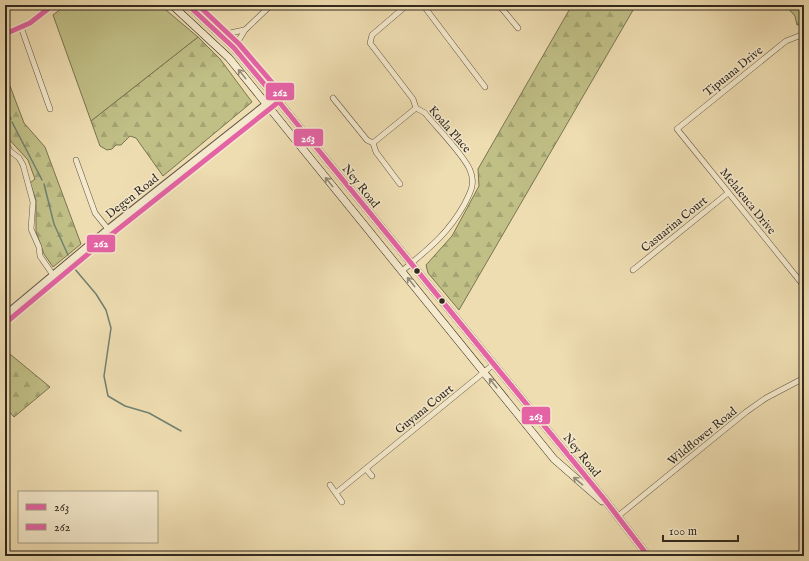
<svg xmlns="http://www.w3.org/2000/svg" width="809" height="561" font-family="'IM FELL English',serif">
  <defs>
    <pattern id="forest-firs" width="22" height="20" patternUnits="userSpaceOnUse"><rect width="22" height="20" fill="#c0bf86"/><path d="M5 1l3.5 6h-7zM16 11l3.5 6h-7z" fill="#a5a473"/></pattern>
  </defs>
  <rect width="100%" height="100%" fill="#eeddb1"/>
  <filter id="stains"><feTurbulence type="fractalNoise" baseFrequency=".005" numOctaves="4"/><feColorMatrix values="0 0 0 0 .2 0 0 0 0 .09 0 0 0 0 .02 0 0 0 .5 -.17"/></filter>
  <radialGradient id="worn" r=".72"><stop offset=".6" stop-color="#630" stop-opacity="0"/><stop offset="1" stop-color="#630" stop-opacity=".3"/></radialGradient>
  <!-- forest -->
  <g fill="url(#forest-firs)" stroke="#7a7452">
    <polygon points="572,5 636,5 459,310 428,273 426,265 452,236 479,186 478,169"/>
    <polygon points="785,5 804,5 804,24 797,25 795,16"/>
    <polygon points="198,37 220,59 252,102 163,176 136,138 130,136 121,145 116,145 112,149 107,150 100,146 91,121"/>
    <polygon points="5,81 10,86 24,123 45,147 81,244 53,267 44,254 36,232 36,200 30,183 35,179 28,160 5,135"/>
    <polygon points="5,350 50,387 14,417 5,407"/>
  </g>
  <!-- pitch -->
  <polygon fill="#c0bf86" stroke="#7a7452" points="66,5 160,5 198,37 91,121 53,15"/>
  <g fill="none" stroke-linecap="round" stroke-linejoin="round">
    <!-- stream -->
    <g stroke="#708172" stroke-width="1.5">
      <polyline points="5,110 11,119"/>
      <polyline points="12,122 42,180"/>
      <polyline points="44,184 54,224 68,255"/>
      <polyline points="74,268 96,294 106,310 111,328 104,376 108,396 125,406 149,413 181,431"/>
    </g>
    <defs>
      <g id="minor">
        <polyline points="423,5 485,87"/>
        <polyline points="499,5 518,28"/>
        <polyline points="21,27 50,109"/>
        <polyline points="217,32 230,33 244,30"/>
        <polyline points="5,34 30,23 53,5"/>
        <polyline points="804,34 786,41 677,129 804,286"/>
        <polyline points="234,48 245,30 271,5"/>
        <polyline points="333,98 367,140 373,143 416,108"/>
        <polyline points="5,142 10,151 19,158 23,165 33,202 31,229 39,247 40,256 53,275"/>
        <polyline points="373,143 376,152 400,184"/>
        <polyline points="76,160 95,213 108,229"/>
        <polyline points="633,270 728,193"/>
        <path d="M402,271C428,249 447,235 464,205C470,193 476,184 470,170C464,155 436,127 425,113L416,108L413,99L370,43L372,35L407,5"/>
        <polyline points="366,469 372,476"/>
        <polyline points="330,485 342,502"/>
        <polyline points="336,493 494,364"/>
        <polyline points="617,517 746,412 766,398 804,378"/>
      </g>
      <polyline id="tertiary" points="5,315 108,229 275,97"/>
      <g id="secondary">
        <polyline points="172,5 229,58 554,459 602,501"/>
        <polyline points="188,5 234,48 275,97 605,500 648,556"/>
      </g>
    </defs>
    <!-- minor casing -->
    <use href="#minor" stroke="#625644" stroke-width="6"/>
    <!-- tertiary casing -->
    <use href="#tertiary" stroke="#625644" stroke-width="8"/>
    <!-- secondary casing -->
    <use href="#secondary" stroke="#33291f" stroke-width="8"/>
    <!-- minor -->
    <use href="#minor" stroke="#f4e9cc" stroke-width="5"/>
    <!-- tertiary -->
    <use href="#tertiary" stroke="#f4e9cc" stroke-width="6"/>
    <!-- secondary -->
    <use href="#secondary" stroke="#f4e9cc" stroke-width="7"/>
    <defs>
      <g id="bus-1">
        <polyline points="188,5 234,48 275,97 605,500 648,556"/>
        <polyline points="5,34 30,23 53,5"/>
      </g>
      <polyline id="bus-2" points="9,320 112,234 281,100 281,93 239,44 198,5"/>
    </defs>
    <!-- bus-1 casing -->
    <use href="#bus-1" stroke="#f4e9cc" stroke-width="8"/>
    <!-- bus-2 casing -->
    <use href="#bus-2" stroke="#f4e9cc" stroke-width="8"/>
    <!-- bus-1 -->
    <use href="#bus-1" stroke="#e463a4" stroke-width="5"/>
    <!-- bus-2 -->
    <use href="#bus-2" stroke="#e463a4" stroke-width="5"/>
  </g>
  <!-- one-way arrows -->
  <defs><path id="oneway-shaft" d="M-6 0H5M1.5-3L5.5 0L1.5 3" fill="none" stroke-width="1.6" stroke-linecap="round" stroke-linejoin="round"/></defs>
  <g stroke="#948976">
    <use href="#oneway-shaft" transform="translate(242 74) rotate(-129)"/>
    <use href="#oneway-shaft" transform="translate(329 182) rotate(-129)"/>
    <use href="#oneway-shaft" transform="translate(411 282) rotate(-129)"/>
    <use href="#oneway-shaft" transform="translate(493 383) rotate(-129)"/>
    <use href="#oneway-shaft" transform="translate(578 481) rotate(-140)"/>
  </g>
  <!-- markers -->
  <g fill="#33291f" stroke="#f4e9cc" stroke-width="1.5">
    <circle cx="417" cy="271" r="3.5"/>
    <circle cx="442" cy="301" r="3.5"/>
  </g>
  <g text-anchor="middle" stroke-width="3" stroke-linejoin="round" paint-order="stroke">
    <!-- street labels -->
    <g font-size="12" fill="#33291f" stroke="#f4e9cc">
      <text transform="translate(733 71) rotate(-39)" y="4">Tipuana Drive</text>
      <text transform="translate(450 129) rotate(49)" y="4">Koala Place</text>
      <text transform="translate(361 186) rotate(51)" y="4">Ney Road</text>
      <text transform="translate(132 196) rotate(-38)" y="4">Degen Road</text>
      <text transform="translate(748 201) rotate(51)" y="4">Melaleuca Drive</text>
      <text transform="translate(674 224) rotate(-39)" y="4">Casuarina Court</text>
      <text transform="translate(424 409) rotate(-39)" y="4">Guyana Court</text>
      <text transform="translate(702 436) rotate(-39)" y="4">Wildflower Road</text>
      <text transform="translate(582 455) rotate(51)" y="4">Ney Road</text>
    </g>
  </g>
  <g stroke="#f4e9cc" stroke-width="1.5">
    <rect x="265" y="82" width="30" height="19" rx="4" fill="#e463a4"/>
    <rect x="293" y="128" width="31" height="19" rx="4" fill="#e463a4"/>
    <rect x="86" y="234" width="30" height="19" rx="4" fill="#e463a4"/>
    <rect x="521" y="406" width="30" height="19" rx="4" fill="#e463a4"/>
  </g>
  <g font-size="11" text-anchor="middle" font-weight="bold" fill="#fff">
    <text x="280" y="96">262</text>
    <text x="308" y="142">263</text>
    <text x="101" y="247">262</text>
    <text x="536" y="420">263</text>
  </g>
  <!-- margin -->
  <rect width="809" height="561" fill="none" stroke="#eeddb1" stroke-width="20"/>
  <rect x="6" y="6" width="797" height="549" fill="none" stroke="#33291f" stroke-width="2"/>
  <rect x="10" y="10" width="789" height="541" fill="none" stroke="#33291f"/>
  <!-- legend -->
  <rect x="18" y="491" width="140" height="52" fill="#f4e9cc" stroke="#a79c87"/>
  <rect x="26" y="504" width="20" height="6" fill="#e463a4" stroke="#a79c87"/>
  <text x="54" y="511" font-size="12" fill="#33291f">263</text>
  <rect x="26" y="524" width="20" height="6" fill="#e463a4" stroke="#a79c87"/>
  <text x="54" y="531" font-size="12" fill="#33291f">262</text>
  <!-- scale -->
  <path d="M663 535v6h75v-6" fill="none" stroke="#33291f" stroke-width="2"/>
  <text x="669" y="535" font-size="12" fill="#33291f" stroke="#f4e9cc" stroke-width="3" paint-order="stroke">100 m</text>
  <rect width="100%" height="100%" filter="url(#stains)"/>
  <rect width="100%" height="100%" fill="url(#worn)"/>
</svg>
